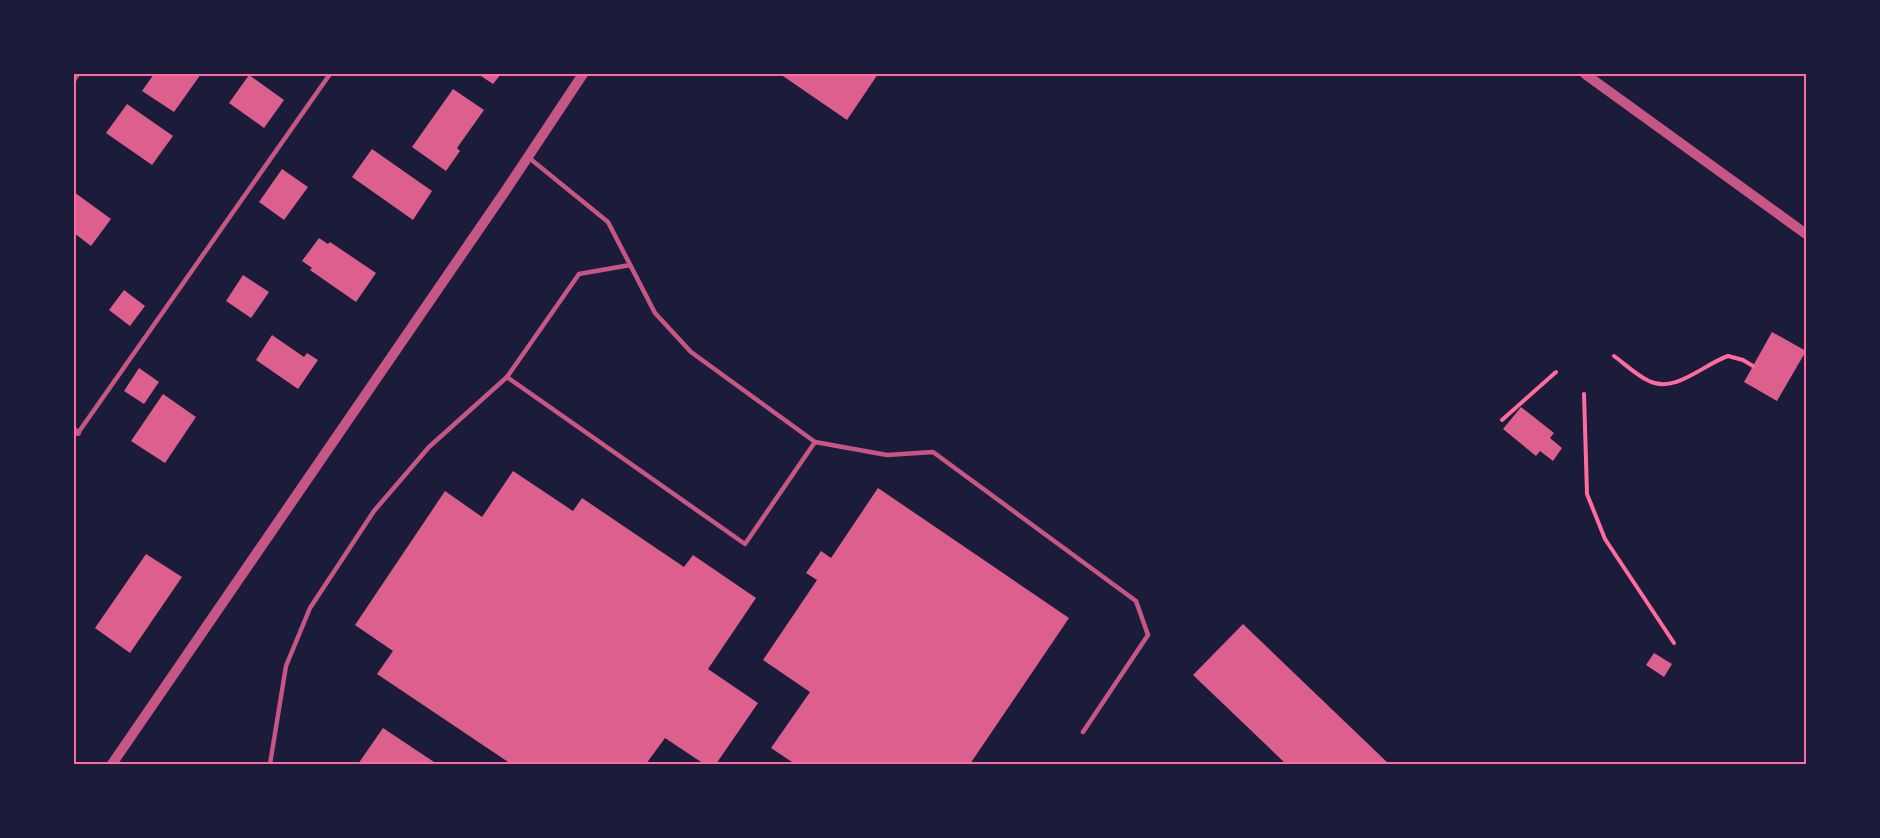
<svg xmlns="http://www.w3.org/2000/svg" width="1880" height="838" font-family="Spectral,serif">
  <rect width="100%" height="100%" fill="#1b1b3a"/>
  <!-- building -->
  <g fill="#dd5f8e">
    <polygon points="154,74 201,74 174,112 142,91"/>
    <polygon points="478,74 501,74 493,84"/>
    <polygon points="780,74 878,74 847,120"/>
    <polygon points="249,75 284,100 264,128 229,103"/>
    <polygon points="453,89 484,110 457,148 460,151 446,171 412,147"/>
    <polygon points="127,104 173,136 152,165 106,133"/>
    <polygon points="372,149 432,191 413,220 352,177"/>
    <polygon points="282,169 308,187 284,220 259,202"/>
    <polygon points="74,192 111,219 91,246 74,233"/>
    <polygon points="319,238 328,244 330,242 376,273 356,302 310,270 312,268 302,261"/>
    <polygon points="243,275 269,292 251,318 226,301"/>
    <polygon points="124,290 145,306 130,326 109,310"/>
    <polygon points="1772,332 1806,351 1777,401 1744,382"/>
    <polygon points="272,335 304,357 307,353 318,360 298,389 256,360"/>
    <polygon points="139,368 159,382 144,404 124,391"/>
    <polygon points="163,394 196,417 165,463 131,441"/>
    <polygon points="1521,407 1554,433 1550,438 1562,448 1553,461 1540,451 1536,456 1503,429"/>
    <polygon points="513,471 573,511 582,498 684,567 693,555 756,598 708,669 758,703 716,764 704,764 665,738 646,764 511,764 377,674 393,651 355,625 445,491 482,517"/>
    <polygon points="878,488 1069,618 970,764 795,764 771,748 810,692 763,660 817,580 806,573 821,551 831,558"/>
    <polygon points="146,554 182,577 130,653 95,628"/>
    <polygon points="1243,624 1389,764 1286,764 1193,675"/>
    <polygon points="1654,653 1672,664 1664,677 1646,665"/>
    <polygon points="383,728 437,764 358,764"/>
  </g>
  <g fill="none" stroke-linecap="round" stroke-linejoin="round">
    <!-- path -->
    <g stroke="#ff6b9d" stroke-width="4">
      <path d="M1614,356C1625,364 1636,375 1649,381C1675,394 1704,364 1728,356L1743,360L1753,366"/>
      <polyline points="1584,394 1587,494 1605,539 1674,643"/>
      <polyline points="1502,420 1556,372"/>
    </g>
    <!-- service -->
    <g stroke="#c65784" stroke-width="4.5">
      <polyline points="528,157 608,222 655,313 691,352 815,442 745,544 507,377 579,274 630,265"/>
      <polyline points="78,433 330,74"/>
      <polyline points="815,442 887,455 933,452 1136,601 1148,635 1083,732"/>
      <polyline points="270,764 286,666 310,608 374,511 429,447 507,377"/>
    </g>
    <!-- minor -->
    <g stroke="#c65784" stroke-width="6">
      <polyline points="74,79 77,74"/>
      <polyline points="74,430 78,433"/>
    </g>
    <!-- tertiary -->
    <g stroke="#c65784" stroke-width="10">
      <polyline points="1585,74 1806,234"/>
      <polyline points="112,764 508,187 583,74"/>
    </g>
  </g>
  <!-- border -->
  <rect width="1880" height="838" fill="none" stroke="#1b1b3a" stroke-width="150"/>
  <rect x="75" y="75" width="1730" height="688" fill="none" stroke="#ff6b9d" stroke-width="2"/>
</svg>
